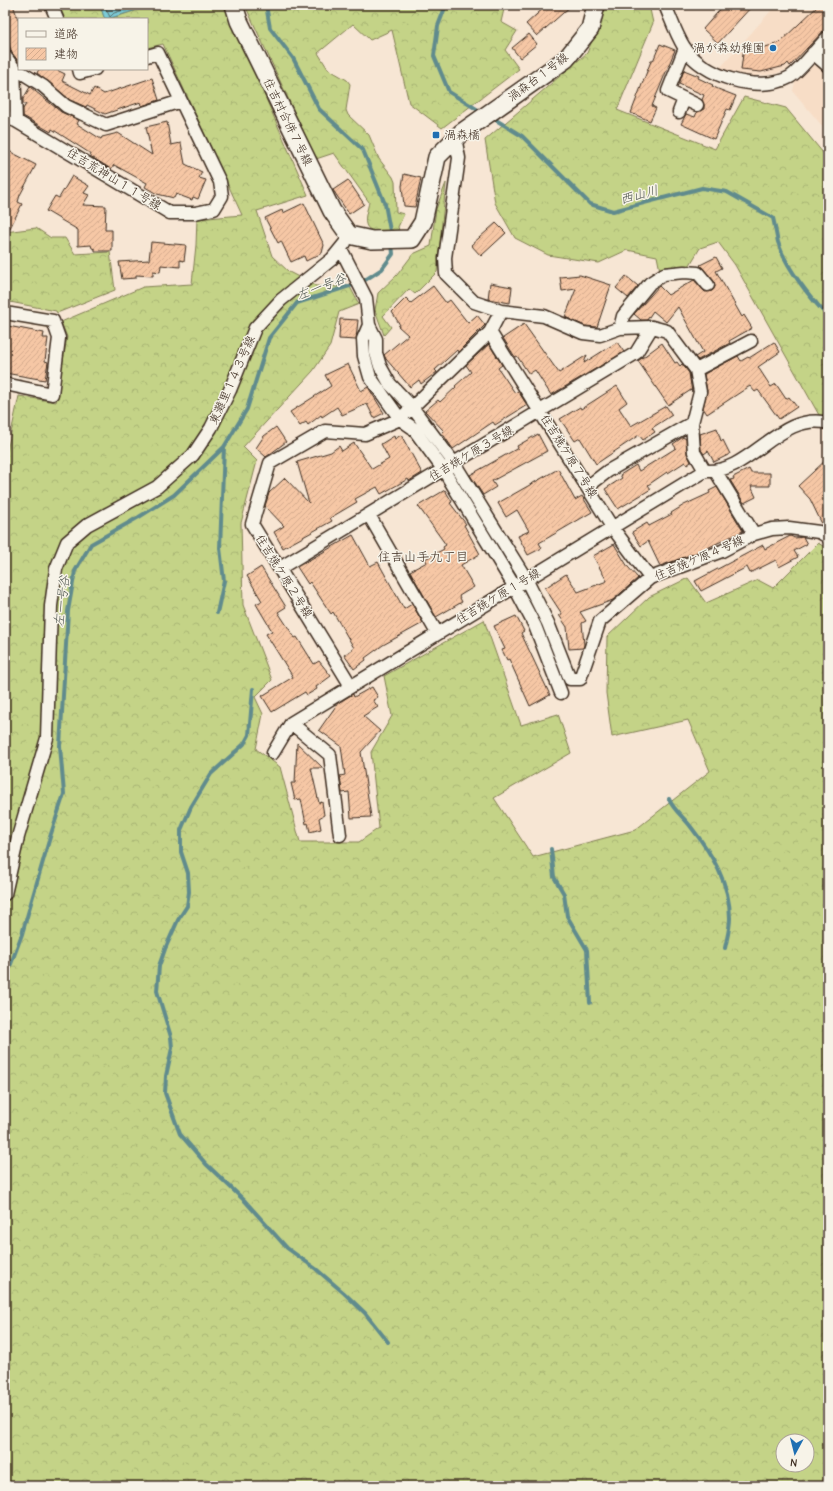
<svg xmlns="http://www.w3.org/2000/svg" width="833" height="1491" viewBox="0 0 833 1491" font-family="'Comic Neue','Klee One',sans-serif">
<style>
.built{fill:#f7ddc6}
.forest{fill:url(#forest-crowns);stroke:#807e52;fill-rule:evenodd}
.water{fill:url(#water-ripples);stroke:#618b8d}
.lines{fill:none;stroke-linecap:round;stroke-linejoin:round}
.shore{stroke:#556a68;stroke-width:1}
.stream{stroke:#618b8d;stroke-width:4}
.building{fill:url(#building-hatch);stroke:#3b2a1e}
.street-casing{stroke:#3b2a1e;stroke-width:15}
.secondary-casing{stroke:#3b2a1e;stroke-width:20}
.street{stroke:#f7f3e8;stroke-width:12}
.secondary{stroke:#f7f3e8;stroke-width:17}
.poi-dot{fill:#1f6fb2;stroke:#f7f3e8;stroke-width:1.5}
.labels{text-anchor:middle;stroke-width:3;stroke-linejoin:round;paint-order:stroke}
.poi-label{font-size:12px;fill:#3b2a1e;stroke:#f7f3e8;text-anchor:end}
.street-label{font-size:12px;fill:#3b2a1e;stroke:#f7f3e8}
.water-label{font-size:13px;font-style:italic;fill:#4b524c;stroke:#f7f3e8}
.neighbourhood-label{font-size:13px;fill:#3b2a1e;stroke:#f7f3e8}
</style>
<defs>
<pattern id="forest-crowns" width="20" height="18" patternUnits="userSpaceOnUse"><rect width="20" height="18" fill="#c4d387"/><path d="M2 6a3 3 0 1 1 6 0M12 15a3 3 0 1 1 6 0" fill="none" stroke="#a9b574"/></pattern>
<pattern id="water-ripples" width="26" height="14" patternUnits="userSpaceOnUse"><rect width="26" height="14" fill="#7bcbd7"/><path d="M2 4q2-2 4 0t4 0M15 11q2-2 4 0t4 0" fill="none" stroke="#6baeb8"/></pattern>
<pattern id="building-hatch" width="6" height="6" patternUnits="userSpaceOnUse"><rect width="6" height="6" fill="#f6c7a5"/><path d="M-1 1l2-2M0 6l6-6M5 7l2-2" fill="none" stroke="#d4ab8e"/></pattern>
</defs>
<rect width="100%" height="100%" fill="#f7e6d4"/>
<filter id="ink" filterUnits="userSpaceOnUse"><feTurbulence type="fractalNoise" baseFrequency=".025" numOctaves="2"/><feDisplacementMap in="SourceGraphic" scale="8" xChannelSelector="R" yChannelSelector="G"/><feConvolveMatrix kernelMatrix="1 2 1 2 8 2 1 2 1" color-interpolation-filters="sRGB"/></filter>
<g filter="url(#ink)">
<path class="built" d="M776,5H828V27L788,69L775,74L754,76L736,74L720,68Z
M811,65L820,66L828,74V133L793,91L795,82Z"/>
<path class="forest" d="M59,5H100L104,17L107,19H65Z
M153,5H225L308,195L257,211L272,256L289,272L316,286L350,287L359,304L339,312L330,346L313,371L243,447L257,461L241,523L243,605L272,680L255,697L263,714L256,749L280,767L300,842H359L379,828L371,752L392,716L384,676L484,620L521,725L558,714L571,753L494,798L533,857L635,830L710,771L688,720L612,737L606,693L607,637L649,597L688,578L706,603L758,580L773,588L818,543L828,549V1486H5V451H7L19,396L56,402L67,337L61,322L143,287L192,284L196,245L197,219L242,215L163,44L147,48V19H109ZM783,1441H807V1465H783Z
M245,5H505L501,22L517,31L505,50L519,69L442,128L409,103L392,30L370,40L353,24L318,53L328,69L347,80L350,84L346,110L348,115L369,135L379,159L393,177L395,182L396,212L404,214L398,227L400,233C392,233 368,235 366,224C364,218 368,208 369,202L334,153L316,159Z
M603,5H649L653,23L617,110L715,149L744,97L786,108L828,159V416L819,415L735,265L718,242L700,248L688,268L660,271L657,256L627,250L599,263L548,255L515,238L495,203L485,140L587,53L602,16Z
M446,183L437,272L415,294L409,289L383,316L391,327L384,335L375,310L378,293L397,275L413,254L431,246L436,209Z
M36,228L51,238H65L75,254L110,252L115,290L57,313L56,311L5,301V232Z"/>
<path class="water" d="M100,5H153L107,19L104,17Z"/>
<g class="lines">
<path class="shore" d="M104,5L110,17L114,13L140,5"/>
<path class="stream" d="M266,5L270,28L293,58L319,109L363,150L385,204L391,236
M446,5L438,26L434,56L449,92L483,113
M491,117L522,136L590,204L613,211L702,188L727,192L773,218C775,226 776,234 778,242C785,266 810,298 828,316
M217,613L224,581L220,548L224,447
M253,689L249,735L244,744L211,774L191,807L181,830V852L188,873L189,892L187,906L178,920L165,949L159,966L157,991L171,1037L172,1048L166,1076L165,1093L180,1134L206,1164L245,1201L287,1248L316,1269L344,1293L365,1313L388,1342
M669,799C673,810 684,817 691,827C712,854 730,883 730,918C730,928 727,938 725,948
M551,849L554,877L564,894L567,916L587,950L590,1003
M5,980L22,934L50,837L64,794L60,746L68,611L75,571L91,544L139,517L174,495L224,447L247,409L269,338L297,303L362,282L382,269L393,254L392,243"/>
</g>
<path class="building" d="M5,5H13L19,22V62L12,53L5,34Z
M547,5H572L537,36L526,24Z
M724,5H753L718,43L703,29Z
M819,5H828V26L790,66L788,63L785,66L761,72L741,70L744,46L762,48L779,43Z
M529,34L537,44L520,58L512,48Z
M660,44L675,50L652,106L656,108L650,121L631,113L651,61H653Z
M39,69H55L65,74L62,81L90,95L94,88L104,94L152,78L159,100L142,106L141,102L105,114L87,105L86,107L70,100L37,73Z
M684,70L699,76L698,78L713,85L712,86L718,89L736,96L730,110L727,109L714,139L681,124L686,114L695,117L697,112L704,109V105L702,100L704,95L679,84Z
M30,87L61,112L79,120L77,124L101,139L102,137L118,133L152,155L146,127L167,122L171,145L181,143L185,164L202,172L199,178L206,180L198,199L193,197L192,200L176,194L174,198L157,194L145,187L147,183L114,165L111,169L90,156L91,154L52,129L51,132L23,116V109L26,104H23V99Z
M5,149L36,165L20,195L18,202L22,204L5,238Z
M404,174L421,178L415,207L404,206L402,186Z
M72,176L89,186L84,193L89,195L83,205L106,206L105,230H112V251H95V249L92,248L91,245L78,246V230L46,211L55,196L59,198Z
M348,180L364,204L349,214L333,190Z
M304,203L324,245L322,253L306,261L304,256L291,262L281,241L278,243L265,218L282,210L283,213Z
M496,223L506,233L481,256L471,245Z
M151,242L186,245L184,261L180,260V267L161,265L160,272L153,271V276L136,275V278L122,279L119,262L149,260Z
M716,257L722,268L716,271L742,317L744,315L752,328L729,341L730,343L698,360L695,357L703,352L678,307L666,322L653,311L647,320H641L634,314L659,286L668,295L694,280L705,292L712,291L715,287L714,281L700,265Z
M580,275L611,285L597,327L585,326L565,317L576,289L562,291L560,277Z
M626,276L638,286L628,298L616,288Z
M490,283L512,287L510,303L488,299Z
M433,286L446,303L450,300L468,323L477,315L485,325L458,352L457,350L435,370L437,372L421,384L419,380L410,387L386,359L384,355L408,335L398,326L400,325L392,312L406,298L411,303Z
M340,319L358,320L356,340L339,339Z
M524,324L559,373L587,355L584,363L617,342L624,352L551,395L535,370L529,374L517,356L515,357L503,338Z
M8,326L44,333L43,338H48L45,361L48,362L45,380L5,373V333H7Z
M774,342L780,352L758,367L771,387L776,384L786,399L789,397L797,407L779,419L758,390L755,392L750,386L707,414L703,408L707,391L704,374L738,356L741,361L748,357L749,358Z
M662,343L675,363L677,362L680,366L682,364L689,373L692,392L691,390L668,405L638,361Z
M489,344L502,365L498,368L515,393L518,391L527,405L495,425L493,422L453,449L442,433L444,431L425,411L438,400L440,402L456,387L455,386L471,372L466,365Z
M348,364L361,391L368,387L384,413L374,418L367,404L342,415L337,407L322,417L321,415L308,425L306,422L300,426L290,412L331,386L325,375Z
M617,386L627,402L619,408L631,426L666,406L672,415L652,428L655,432L643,440L639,435L596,464L580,438L575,441L560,419L580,407L581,409Z
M276,427L286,442L266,457L256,448L264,436Z
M717,428L721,441L723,440L730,454L714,462L708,451L704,454L701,450L700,434Z
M538,434L547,451L492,481L496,487L483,495L470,475L518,448L517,446Z
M401,435L422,473L409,481L408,479L381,494L377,487L355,499L357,502L330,518L332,521L283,548L274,532L284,526L265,506L269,493L285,478L309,503L297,462L331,452L339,446L342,451L354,443L372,469L389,459L381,444L394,436L395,439Z
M683,437L686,439L687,453L691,462L687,465L685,462L668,473L667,472L648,485L651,489L618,509L605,489L622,478L620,475L636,465L639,471L676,448L673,444Z
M828,458V528L823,526L810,499L798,486Z
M558,469L575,500L582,496L592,512L539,543L542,548L528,555L518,536L529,531L517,510L506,517L498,503Z
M749,469L751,473H770V486H751L756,497L744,503L730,480L734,479L733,477Z
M717,487L743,531L701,551L660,566L648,541L641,546L632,532L647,523L649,526L672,514L671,513L684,505L710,493L709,491Z
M445,490L452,502L450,503L466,524L464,525L480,554L461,565L474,587L459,596L462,602L436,617L410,571L427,562L425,559L444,549L443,547L446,545L418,506Z
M353,535L370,566L378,562L404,609L412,604L423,623L383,645L365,658L366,660L354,669L344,655L354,648L333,612L331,614L310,582L308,584L297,567Z
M790,536L795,538L803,537L807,544L794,551L798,557L779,567L776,560L750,573L747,567L701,591L695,581L763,545L765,549Z
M614,544L628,567L638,578L613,600L580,612L586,621L582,623L584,645L583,648L569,649L567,627L559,615L562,614L545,588L566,574L578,592L607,581L593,556Z
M261,567L286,607L278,612L295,638L297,637L314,664L319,661L331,676L316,687L317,689L307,695L305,692L272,712L262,696L293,677L266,634L272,631L256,604L262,601L247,576Z
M516,616L524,631L521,633L550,695L530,706L509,659L507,660L502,650L505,649L494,626Z
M372,687L378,697L373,700L378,707L363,716L380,731L361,752L371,817L351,818L349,792L342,793L340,776L345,775L341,746L319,730L338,703L353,694L354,697Z
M297,743L323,768H311L319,803L322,802L324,815L319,818L321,829L310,832L308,823L306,824L301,799L295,800L291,783H295Z"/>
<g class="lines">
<defs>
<path id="street" d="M51,5L57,19
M665,5C671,19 676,34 684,47C703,77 759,94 790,77C801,70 818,47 828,37
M685,48L668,91L697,105
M813,53L828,66
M5,56L14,68L43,86L66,106L106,125L181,101
M14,68L16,121
M79,69L80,73L95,69
M679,112L684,99
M5,117L16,121L170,213H195L214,209L222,196L220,182L158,53L147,56
M455,137L459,158L445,258L446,274L474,302L501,311L544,316L583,333L600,335L620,328L652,327L667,331L696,370L700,392L692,423L694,452L705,471C751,474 779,411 828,423
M341,249L366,298L369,325L376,339V353L380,366L390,384L412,407L454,463L526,579L548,623L570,679H580L600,621L650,578L722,551L754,534L772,529L789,528L819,532L828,537
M5,313L53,321L59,338L52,394L5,384
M369,325L363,339L364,356L370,377L400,419L413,428L443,469L514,586L535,626L561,693
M620,328L623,316L650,283L664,274L684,272L698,273L708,285
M490,332L612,527L650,578
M696,370L751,341
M716,472L754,534
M587,487L608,471L692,423
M369,515L437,633
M280,568L636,353L652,327
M351,686L252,524L270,463L325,431L365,434L400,419L490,332L501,311
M291,723L330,755L340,835
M273,753L291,723L705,471
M5,894L18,837L47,738L51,606L56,569L67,542L87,525L157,487L193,455L211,428L230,390L255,328L281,300L332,259L345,243"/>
<path id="secondary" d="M234,5L239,21L332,211L349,235L372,240L412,239L423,222L437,157L461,133L566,59L590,29L596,5"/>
</defs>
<use href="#street" class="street-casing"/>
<use href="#secondary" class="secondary-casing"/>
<use href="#street" class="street"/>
<use href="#secondary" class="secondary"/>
</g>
</g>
<g class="poi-dot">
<circle cx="773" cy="48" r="4"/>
<rect x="432" y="131" width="8" height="8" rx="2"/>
</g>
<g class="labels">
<g class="poi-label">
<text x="765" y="52">渦が森幼稚園</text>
<text x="444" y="139" text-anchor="start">渦森橋</text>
</g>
<g class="street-label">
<text transform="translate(538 77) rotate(-37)" y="4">渦森台１号線</text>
<text transform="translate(288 122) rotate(64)" y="4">住吉村合併７号線</text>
<text transform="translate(114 179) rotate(31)" y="4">住吉荒神山１１号線</text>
<text transform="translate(232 380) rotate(-66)" y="4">東灘里１４３号線</text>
<text transform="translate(471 453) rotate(-31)" y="4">住吉焼ケ原３号線</text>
<text transform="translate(569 456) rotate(58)" y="4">住吉焼ケ原７号線</text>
<text transform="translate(699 558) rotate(-23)" y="4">住吉焼ケ原４号線</text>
<text transform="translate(284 576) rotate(58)" y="4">住吉焼ケ原２号線</text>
<text transform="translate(498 596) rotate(-31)" y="4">住吉焼ケ原１号線</text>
</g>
<g class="water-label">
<text transform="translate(639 194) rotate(-15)" y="5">西山川</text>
<text transform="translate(321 286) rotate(-21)" y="5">左一号谷</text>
<text transform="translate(61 601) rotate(-83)" y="5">左一号谷</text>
</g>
<g class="neighbourhood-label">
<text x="423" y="561">住吉山手九丁目</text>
</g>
</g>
<rect width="833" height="1491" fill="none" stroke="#f7f3e8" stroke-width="20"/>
<rect x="10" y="10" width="813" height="1471" fill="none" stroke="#3b2a1e" stroke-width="1.5" filter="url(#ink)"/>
<rect x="18" y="18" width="130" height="52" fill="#f7f3e8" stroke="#aca397"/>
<rect x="26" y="31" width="20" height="6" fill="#f7f3e8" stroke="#aca397"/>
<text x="54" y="38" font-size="12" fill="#3b2a1e">道路</text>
<rect x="26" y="48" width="20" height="12" fill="url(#building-hatch)" stroke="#aca397"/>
<text x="54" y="58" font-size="12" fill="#3b2a1e">建物</text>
<g transform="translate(795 1453) rotate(187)"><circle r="19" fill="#f7f3e8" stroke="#aca397"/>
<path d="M0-3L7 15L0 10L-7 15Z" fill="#1f6fb2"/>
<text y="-6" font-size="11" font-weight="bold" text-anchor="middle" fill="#3b2a1e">N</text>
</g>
</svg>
